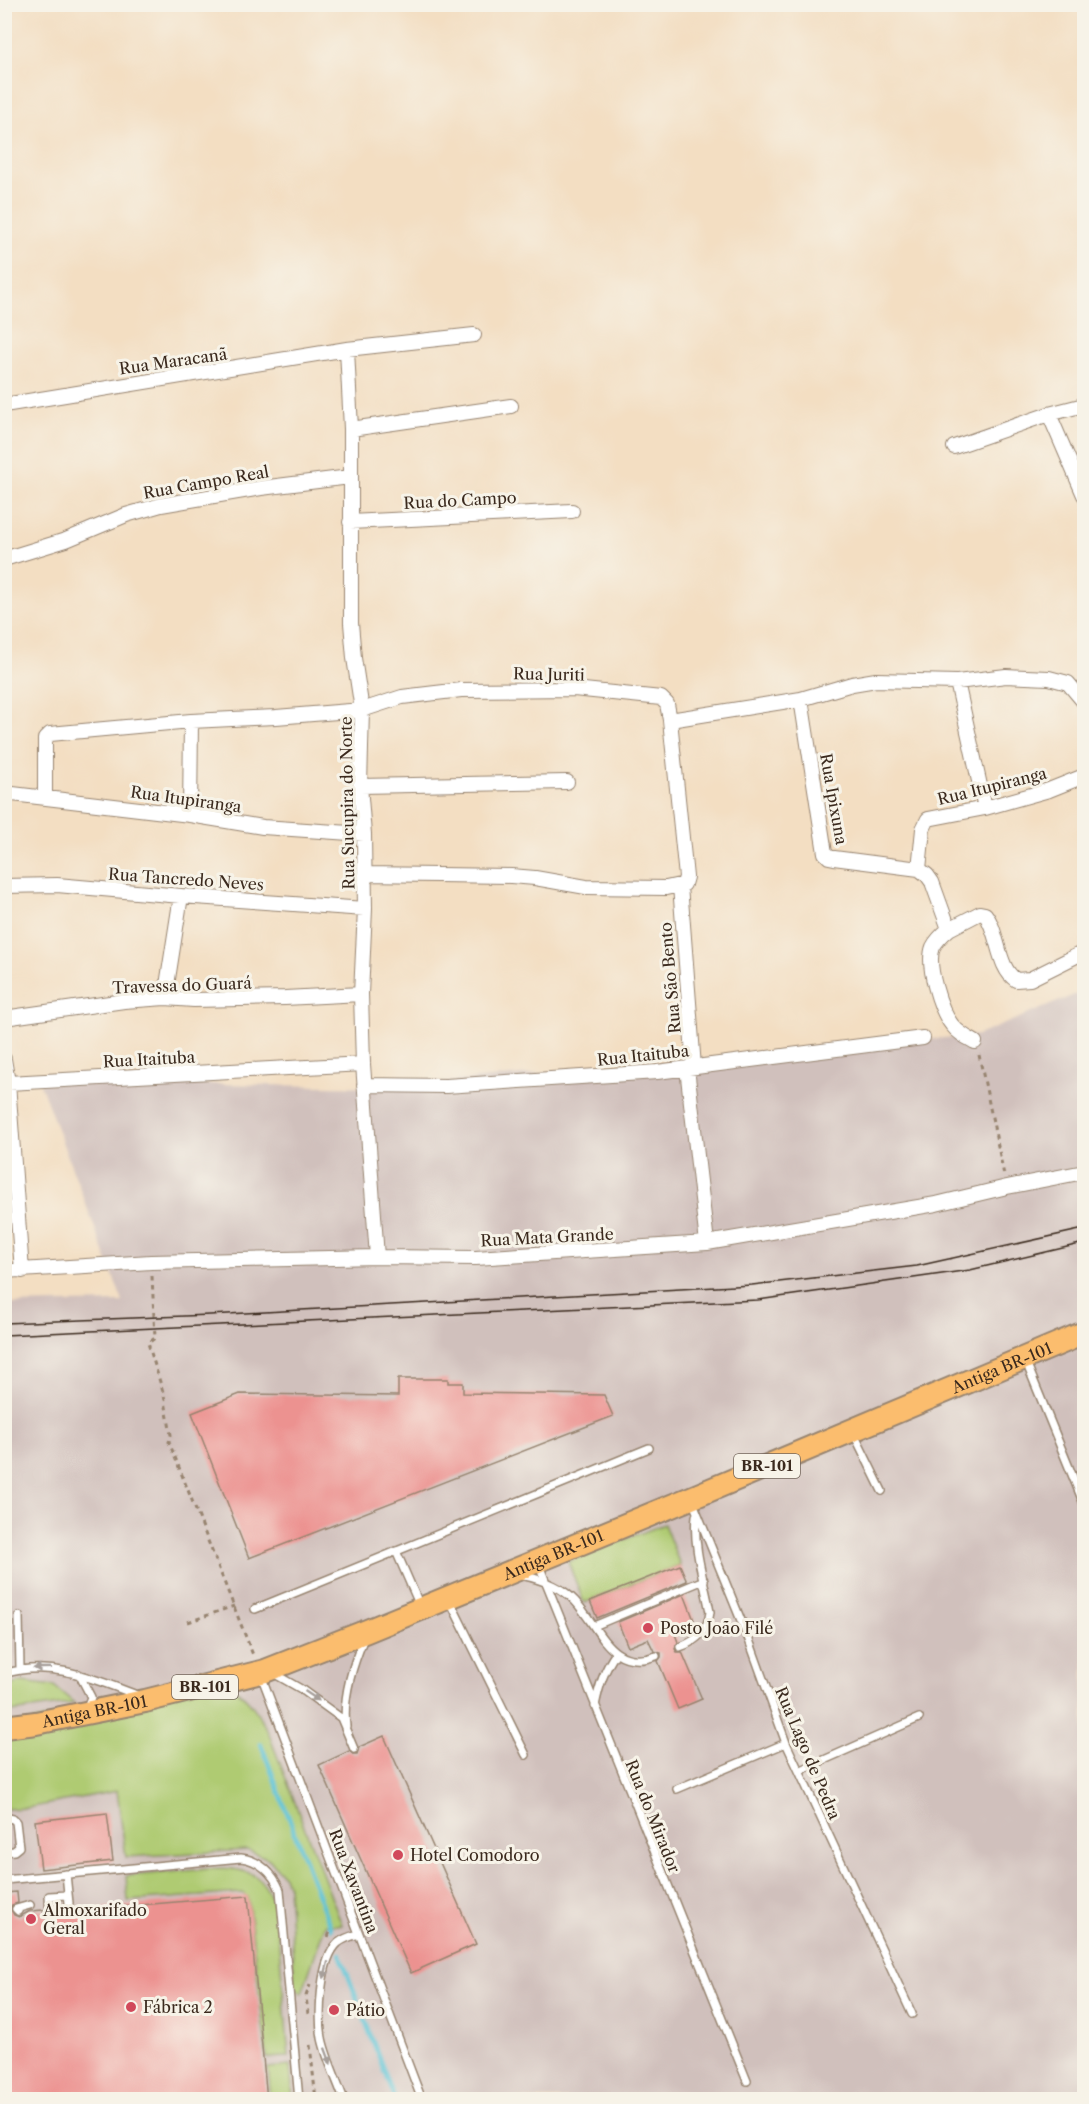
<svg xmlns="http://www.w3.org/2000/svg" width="1089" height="2104" viewBox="0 0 1089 2104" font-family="'Libre Caslon Text',serif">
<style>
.industrial{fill:#d0c0bc}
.green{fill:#afcb72;stroke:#757a48;stroke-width:1.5}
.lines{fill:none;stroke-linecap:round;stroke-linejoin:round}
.stream{stroke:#5ac2d6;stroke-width:4.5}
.building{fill:#ec9290}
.lane-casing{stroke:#978470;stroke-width:10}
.street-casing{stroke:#978470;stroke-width:16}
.primary-casing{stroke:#978470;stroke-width:26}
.path{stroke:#978470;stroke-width:3;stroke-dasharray:4.5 4.5;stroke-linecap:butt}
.lane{stroke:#fff;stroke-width:7}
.street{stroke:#fff;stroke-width:14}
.primary{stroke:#fbbd6e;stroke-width:22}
.tram{stroke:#3b2a1e;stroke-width:1.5}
.oneway{fill:#a79f9a}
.poi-dot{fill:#d1495b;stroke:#f7f3e8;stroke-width:2}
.labels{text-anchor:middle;stroke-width:6;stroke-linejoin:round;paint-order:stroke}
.shield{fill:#f7f3e8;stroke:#73665b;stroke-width:1.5}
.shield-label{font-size:15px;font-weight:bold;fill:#3b2a1e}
.street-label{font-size:16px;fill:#3b2a1e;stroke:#f7f3e8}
.poi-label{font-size:16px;fill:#3b2a1e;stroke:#f7f3e8;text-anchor:start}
</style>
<rect width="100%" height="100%" fill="#f7f3e8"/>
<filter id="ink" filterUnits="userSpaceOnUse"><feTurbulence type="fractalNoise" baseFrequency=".0167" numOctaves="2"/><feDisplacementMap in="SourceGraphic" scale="12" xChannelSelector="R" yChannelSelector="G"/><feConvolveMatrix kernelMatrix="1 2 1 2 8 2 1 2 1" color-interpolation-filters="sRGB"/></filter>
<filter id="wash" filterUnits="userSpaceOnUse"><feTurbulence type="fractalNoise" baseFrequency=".008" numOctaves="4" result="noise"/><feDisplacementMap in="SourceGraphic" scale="24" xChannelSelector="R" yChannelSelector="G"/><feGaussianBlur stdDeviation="1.35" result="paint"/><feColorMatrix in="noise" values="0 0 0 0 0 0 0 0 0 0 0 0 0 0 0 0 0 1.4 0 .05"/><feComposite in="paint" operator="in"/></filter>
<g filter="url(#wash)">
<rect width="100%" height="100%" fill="#f3dec2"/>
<path class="industrial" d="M1084,991V2099H5L4,1304L123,1302L39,1081L387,1087L978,1035Z"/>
<path class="green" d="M664,1524L680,1565L584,1603L568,1562Z
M22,1682L54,1686L74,1703L5,1713V1687Z
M223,1682C248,1696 255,1707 268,1732L342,1925H325L302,1993L295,1988L288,1887L284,1876L269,1859L247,1850L126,1857L117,1791L27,1808L5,1809V1727Z
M219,1868C254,1869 266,1877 276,1912L289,2057L267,2058L248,1897L242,1893L128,1901L126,1876Z
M290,2066L293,2099H271L268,2068Z"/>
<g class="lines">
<path class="stream" d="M261,1744L331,1929
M340,1954L395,2100"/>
</g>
<g id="blocks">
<path class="building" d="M398,1379H448V1383H463V1393L604,1395L613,1416L249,1558L192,1413L240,1394L398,1396Z
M680,1565L687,1581L597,1618L590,1601Z
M684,1594L694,1620L673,1629L678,1642L675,1649L677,1652H682L702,1699L678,1709L658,1661L661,1657V1653L654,1651L648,1639L628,1647L618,1622Z
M384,1736L476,1944L411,1973L319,1765L349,1751L353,1754H357L359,1747Z
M107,1813L113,1861L41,1869L35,1821Z
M17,1892L18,1903L12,1905L10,1908L14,1915L19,1917L30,1911L43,1910L46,1918L50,1920L55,1917L56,1912L248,1896L267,2100H4V1893Z"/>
</g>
</g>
<g filter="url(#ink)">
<use href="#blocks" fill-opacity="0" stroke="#978470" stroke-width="1.5"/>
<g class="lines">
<defs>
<path id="lane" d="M1026,1362L1084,1504
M854,1434L882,1491
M692,1500L749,1640L786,1743L912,2014
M396,1551L420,1606
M539,1565L747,2081
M521,1575C540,1579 561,1586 575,1601C600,1628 610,1672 656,1656
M450,1601L526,1755
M255,1609L649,1448
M19,1616L20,1669
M594,1626L704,1580
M680,1647C697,1641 708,1630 710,1612C704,1580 693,1548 696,1516
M273,1673L301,1689L341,1718L354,1749
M4,1674C51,1659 94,1679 137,1695
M79,1674L91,1697L87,1707
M261,1675L422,2100
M595,1706C599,1686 604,1670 616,1653
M346,1726C342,1696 353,1664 364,1638
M799,1771L919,1718
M677,1789L786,1743
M4,1817L13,1819L16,1822L19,1847L14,1851L4,1852
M66,1874L69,1903
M4,1880L241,1858C259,1860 273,1873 280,1890L299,2100
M18,1911L16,1909L30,1905
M50,1914L49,1896L68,1895
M344,2100C337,2080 326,2058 322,2038C318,2015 320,1959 338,1943C344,1938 351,1936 359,1934"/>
<path id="street" d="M347,349L351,429V623L354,658L362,710L360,786L364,834L365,909L361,994L363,1064L377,1257
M4,405L347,349L474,335
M1049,414L1084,495
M351,429L511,406
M954,447L1049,414L1084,405
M350,522L572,511
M4,559L66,540L126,515L161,505L261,488L350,477
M957,682L985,808
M801,699L825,853L829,857L834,858L919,869L927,875L932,882L949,929C943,934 937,939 933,947C926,965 940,1010 952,1025C958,1033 966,1037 975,1042
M360,786L567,782
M4,793L190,815L263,827L364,834
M45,797V739L50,734L191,721L276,717L362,710L402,697L461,690L574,689L661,698L667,704L670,720L801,699L852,684L876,680L957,682L1006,676L1049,678L1068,683L1084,702
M190,815L191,721
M919,869L923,829L928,819L985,808L1049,790L1084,776
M364,874L511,876L535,878L586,887L666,888L684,884L686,877L670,720
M4,886L57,885L181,896L365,909
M680,886L694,1067
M949,929L980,913L985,914C999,932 997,968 1016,980L1030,979L1084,952
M165,998L181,896
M4,1018L124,1001L165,998L194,1000L285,998L361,994
M4,1059L8,1083L22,1271
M687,1068L707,1243
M8,1083L363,1064
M364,1085L446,1086L657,1072L923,1038
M4,1271L151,1262L377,1257L476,1258L707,1243L936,1204L1007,1187L1084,1172"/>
<g id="primary">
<path id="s1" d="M4,1727L36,1723L145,1701L265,1671L367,1631L691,1498L1084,1333"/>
</g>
</defs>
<use href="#lane" class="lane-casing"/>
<use href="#street" class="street-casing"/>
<use href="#primary" class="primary-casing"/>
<path class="path" d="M979,1055L1004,1175
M152,1276L155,1338L148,1343L164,1395L171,1435L169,1442L253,1655
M188,1622L234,1606
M328,1937L331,1929
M308,2014L306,1996L310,1985
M310,2045L316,2100"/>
<use href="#lane" class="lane"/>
<use href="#street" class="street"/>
<use href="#primary" class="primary"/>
<path class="tram" d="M4,1323L210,1315L752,1285L917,1266L1084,1229
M4,1335L758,1300L970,1270L1084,1243"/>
</g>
<defs><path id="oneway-solid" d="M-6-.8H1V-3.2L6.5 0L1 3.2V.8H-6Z" transform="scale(1.5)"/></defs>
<g class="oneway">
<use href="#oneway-solid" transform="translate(42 1668) rotate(179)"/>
<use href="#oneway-solid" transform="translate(312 1696) rotate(34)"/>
<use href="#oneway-solid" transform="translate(326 1970) rotate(104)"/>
<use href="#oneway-solid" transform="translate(328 2056) rotate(70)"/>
</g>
</g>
<g class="poi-dot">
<circle cx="648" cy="1628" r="6"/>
<circle cx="398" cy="1855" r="6"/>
<circle cx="31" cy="1919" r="6"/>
<circle cx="131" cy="2007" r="6"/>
<circle cx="334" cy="2010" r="6"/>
</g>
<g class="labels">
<g class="shield">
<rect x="734" y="1454" width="66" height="24" rx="4.5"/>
<rect x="172" y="1675" width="66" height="24" rx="4.5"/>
</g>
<g class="shield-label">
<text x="767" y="1471">BR-101</text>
<text x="205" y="1692">BR-101</text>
</g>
<g class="street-label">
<text transform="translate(173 361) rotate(-8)" y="6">Rua Maracanã</text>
<text transform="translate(206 482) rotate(-10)" y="6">Rua Campo Real</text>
<text transform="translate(460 500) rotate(-3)" y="6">Rua do Campo</text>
<text transform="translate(549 674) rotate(1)" y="6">Rua Juriti</text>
<text transform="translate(992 786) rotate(-14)" y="6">Rua Itupiranga</text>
<text transform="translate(186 799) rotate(8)" y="6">Rua Itupiranga</text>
<text transform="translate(834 799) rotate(80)" y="6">Rua Ipixuna</text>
<text transform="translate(347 803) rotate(-91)" y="6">Rua Sucupira do Norte</text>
<text transform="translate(186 879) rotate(4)" y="6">Rua Tancredo Neves</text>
<text transform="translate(670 978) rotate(-95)" y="6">Rua São Bento</text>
<text transform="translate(182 985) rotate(-2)" y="6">Travessa do Guará</text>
<text transform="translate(643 1055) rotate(-6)" y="6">Rua Itaituba</text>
<text transform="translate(149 1059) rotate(-3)" y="6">Rua Itaituba</text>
<text transform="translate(547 1237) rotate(-3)" y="6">Rua Mata Grande</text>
<text dy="6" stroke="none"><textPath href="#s1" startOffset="1064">Antiga BR-101</textPath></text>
<text dy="6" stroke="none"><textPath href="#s1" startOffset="578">Antiga BR-101</textPath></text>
<text dy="6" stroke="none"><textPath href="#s1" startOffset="92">Antiga BR-101</textPath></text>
<text transform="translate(808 1753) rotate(67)" y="6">Rua Lago de Pedra</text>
<text transform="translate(653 1816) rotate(68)" y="6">Rua do Mirador</text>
<text transform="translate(354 1881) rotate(69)" y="6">Rua Xavantina</text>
</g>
<g class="poi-label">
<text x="660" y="1634">Posto João Filé</text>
<text x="410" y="1861">Hotel Comodoro</text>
<text x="43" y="1916">Almoxarifado<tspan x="43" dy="18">Geral</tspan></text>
<text x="143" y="2013">Fábrica 2</text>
<text x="346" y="2016">Pátio</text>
</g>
</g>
<rect width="1089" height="2104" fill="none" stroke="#f7f3e8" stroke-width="24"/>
</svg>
